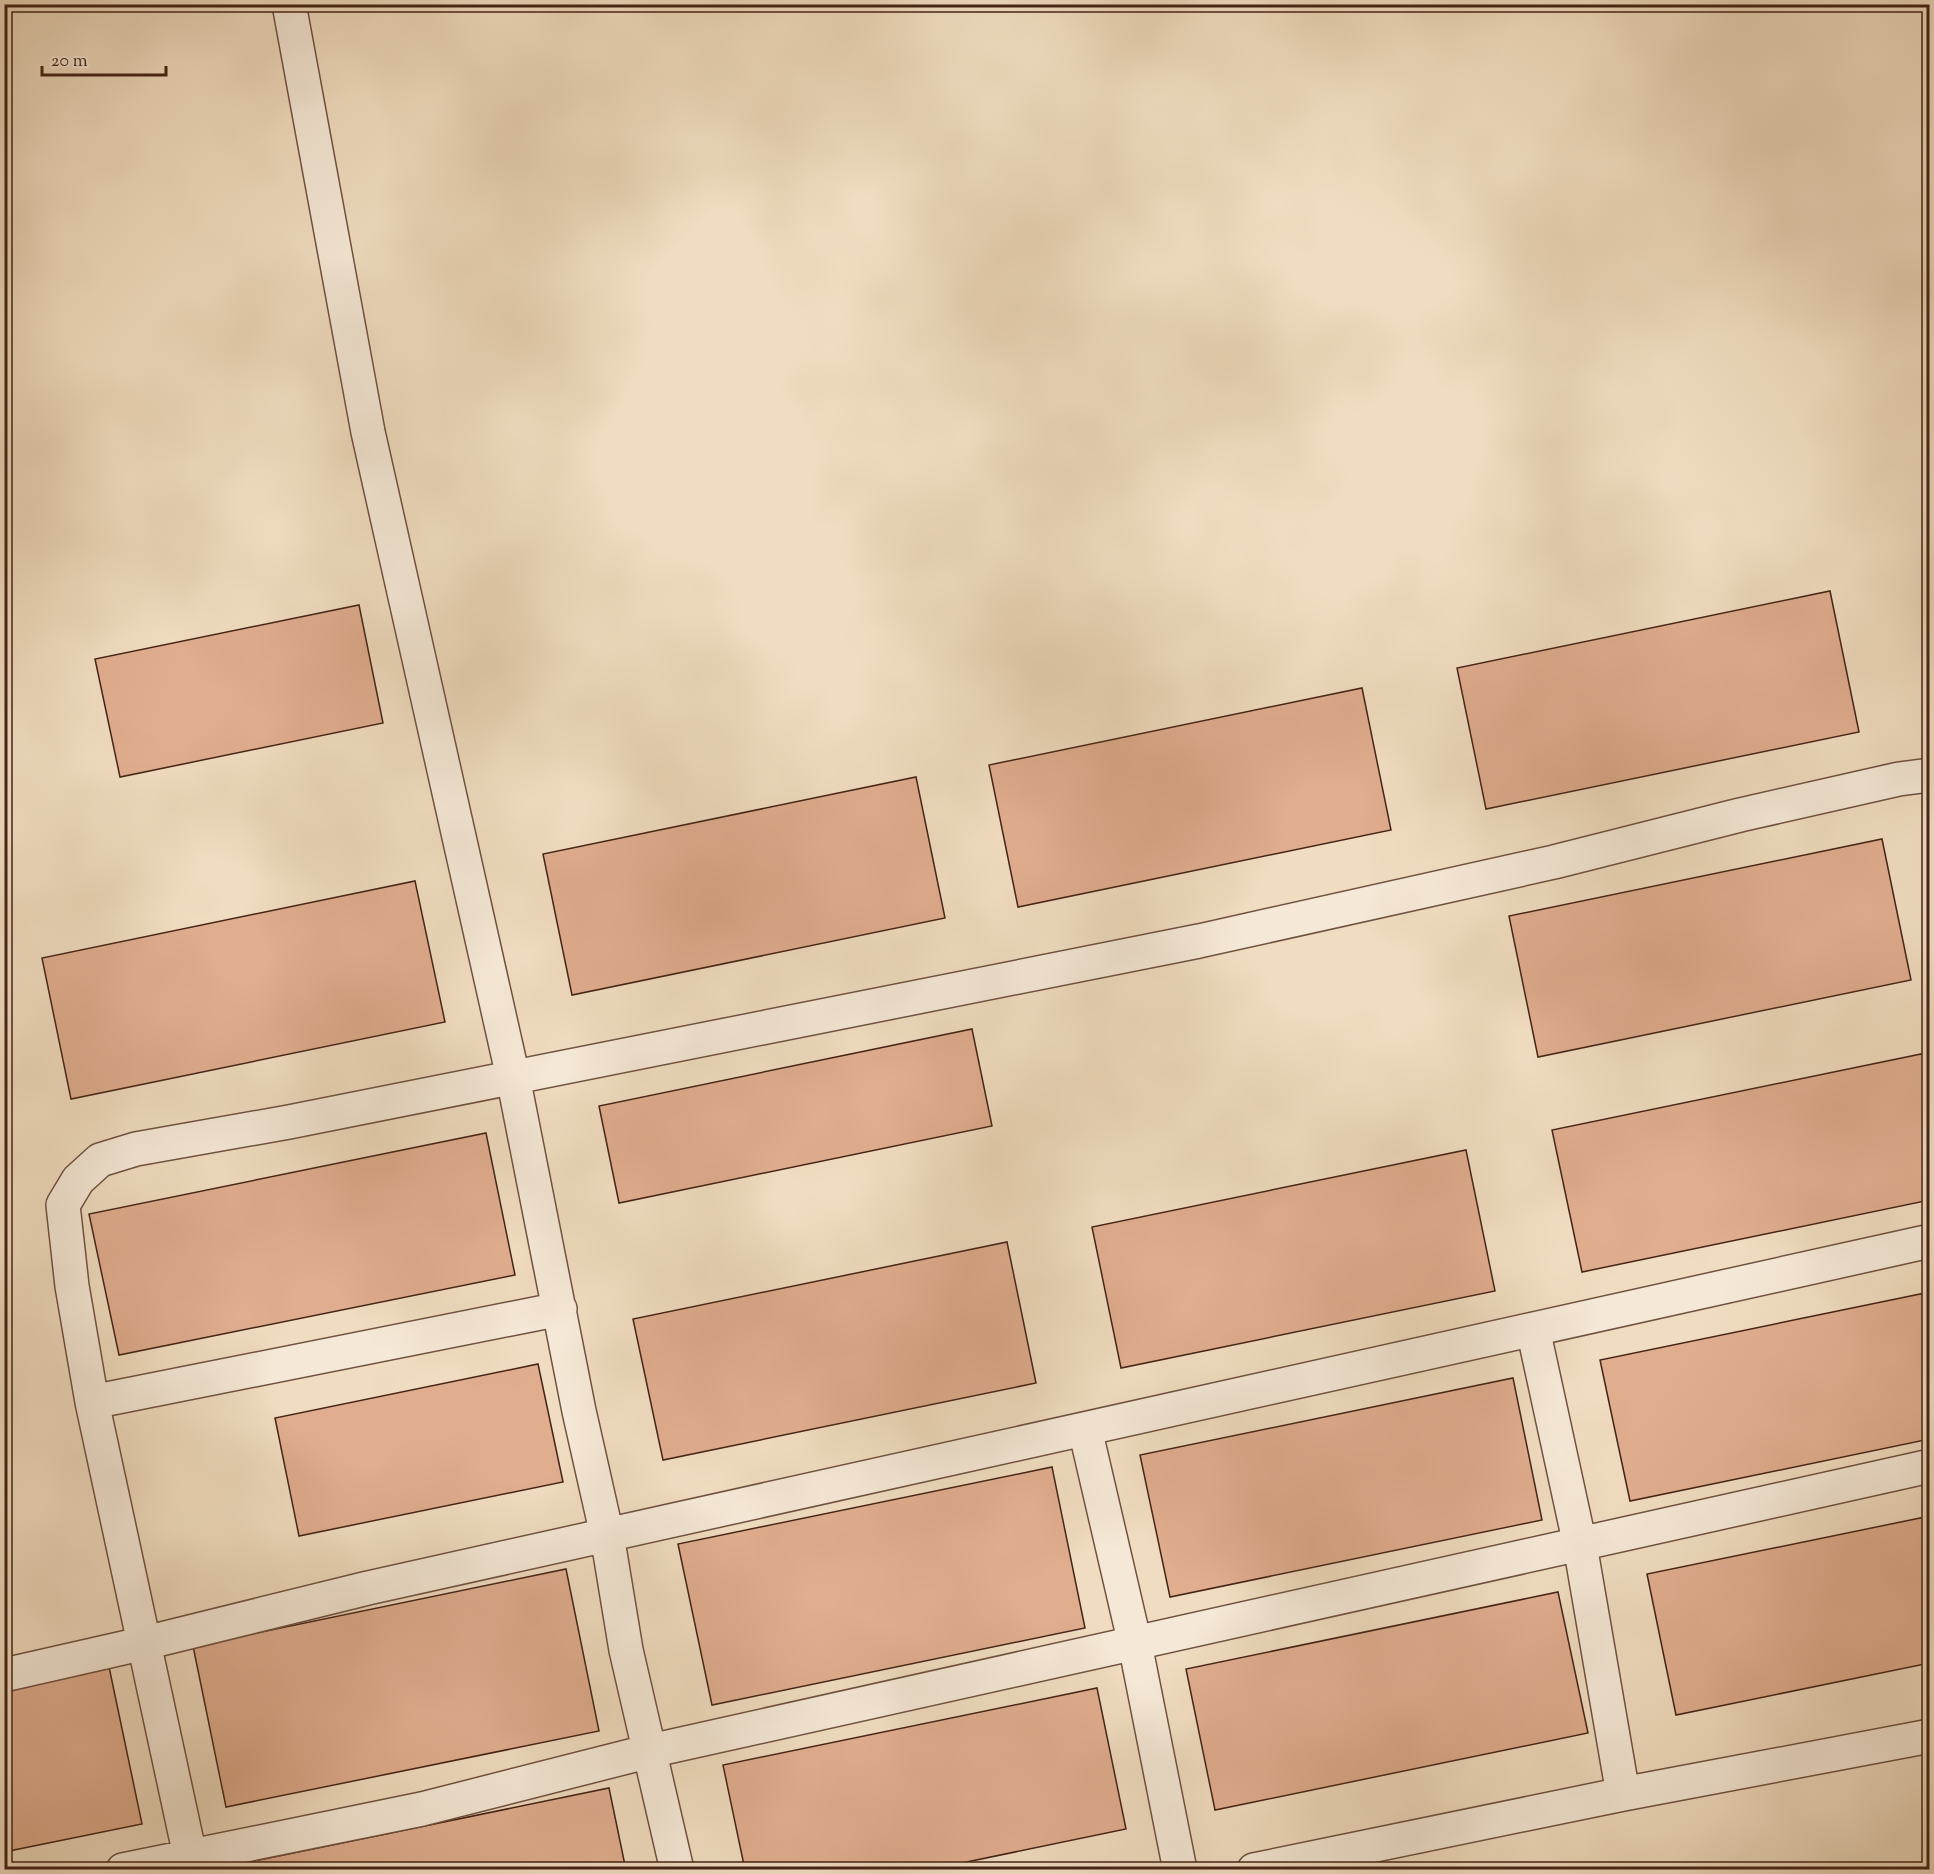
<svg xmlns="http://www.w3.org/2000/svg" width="1934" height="1874" viewBox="0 0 1934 1874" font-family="'Sorts Mill Goudy',serif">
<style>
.building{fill:#e0ad8f;stroke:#442416;stroke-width:1.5}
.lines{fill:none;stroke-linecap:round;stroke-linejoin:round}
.minor-casing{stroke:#6f5240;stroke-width:36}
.minor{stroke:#f5e8d6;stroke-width:33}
</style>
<rect width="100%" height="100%" fill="#f0dcc0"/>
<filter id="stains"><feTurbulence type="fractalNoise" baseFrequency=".00333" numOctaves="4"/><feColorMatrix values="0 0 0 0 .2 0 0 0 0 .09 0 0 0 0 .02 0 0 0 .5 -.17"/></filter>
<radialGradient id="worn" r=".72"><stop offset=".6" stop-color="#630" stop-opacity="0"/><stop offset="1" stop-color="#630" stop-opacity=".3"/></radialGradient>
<path class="building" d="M1830,591L1859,732L1486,809L1457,668Z
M359,605L383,723L120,777L95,659Z
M1362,688L1391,830L1018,907L989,765Z
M916,777L945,918L572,995L543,854Z
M1882,839L1911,980L1538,1057L1509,916Z
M415,881L445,1022L71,1099L42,958Z
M972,1029L992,1126L619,1203L599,1106Z
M1926,1053L1930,1070V1200L1582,1272L1552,1130Z
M486,1133L515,1275L119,1355L89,1214Z
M1466,1150L1495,1291L1121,1368L1092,1227Z
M1007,1242L1036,1383L663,1460L633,1319Z
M1930,1292V1439L1630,1501L1600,1360Z
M538,1364L563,1482L299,1536L275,1418Z
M1513,1378L1542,1520L1170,1597L1140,1455Z
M1052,1467L1085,1628L712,1705L678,1544Z
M1930,1516V1663L1676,1715L1647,1574Z
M566,1569L599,1731L226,1807L193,1646Z
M1558,1592L1588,1733L1215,1810L1186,1669Z
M108,1662L142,1824L4,1852V1684Z
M1097,1688L1126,1829L928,1870H745L723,1765Z
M609,1788L626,1870H236L235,1865Z"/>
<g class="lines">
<defs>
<path id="minor" d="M289,4L368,432L513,1077L579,1411L607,1535L626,1650L677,1870
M1533,1329L1580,1545L1623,1794
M92,1402L72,1286L63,1205L78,1180L100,1160L136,1149L289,1122L1199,941L1554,862L1740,815L1899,779L1930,775
M1085,1429L1135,1644L1180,1870
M4,1675L145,1643L368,1588L1930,1241
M190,1856L92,1402L560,1309
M123,1870L422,1809L650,1751L1930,1466
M1254,1870L1623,1794L1930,1736"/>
</defs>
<use href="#minor" class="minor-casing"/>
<use href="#minor" class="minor"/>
</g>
<rect width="1934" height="1874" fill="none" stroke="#f0dcc0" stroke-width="24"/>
<rect x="6" y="6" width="1922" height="1862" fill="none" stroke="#442416" stroke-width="3"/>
<rect x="12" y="12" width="1910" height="1850" fill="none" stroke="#442416" stroke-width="1.5"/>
<path d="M42 66v9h124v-9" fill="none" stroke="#442416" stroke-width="3"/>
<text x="51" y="66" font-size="18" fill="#442416" stroke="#f5e8d6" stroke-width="4.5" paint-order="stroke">20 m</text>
<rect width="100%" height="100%" filter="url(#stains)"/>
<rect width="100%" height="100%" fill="url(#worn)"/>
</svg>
